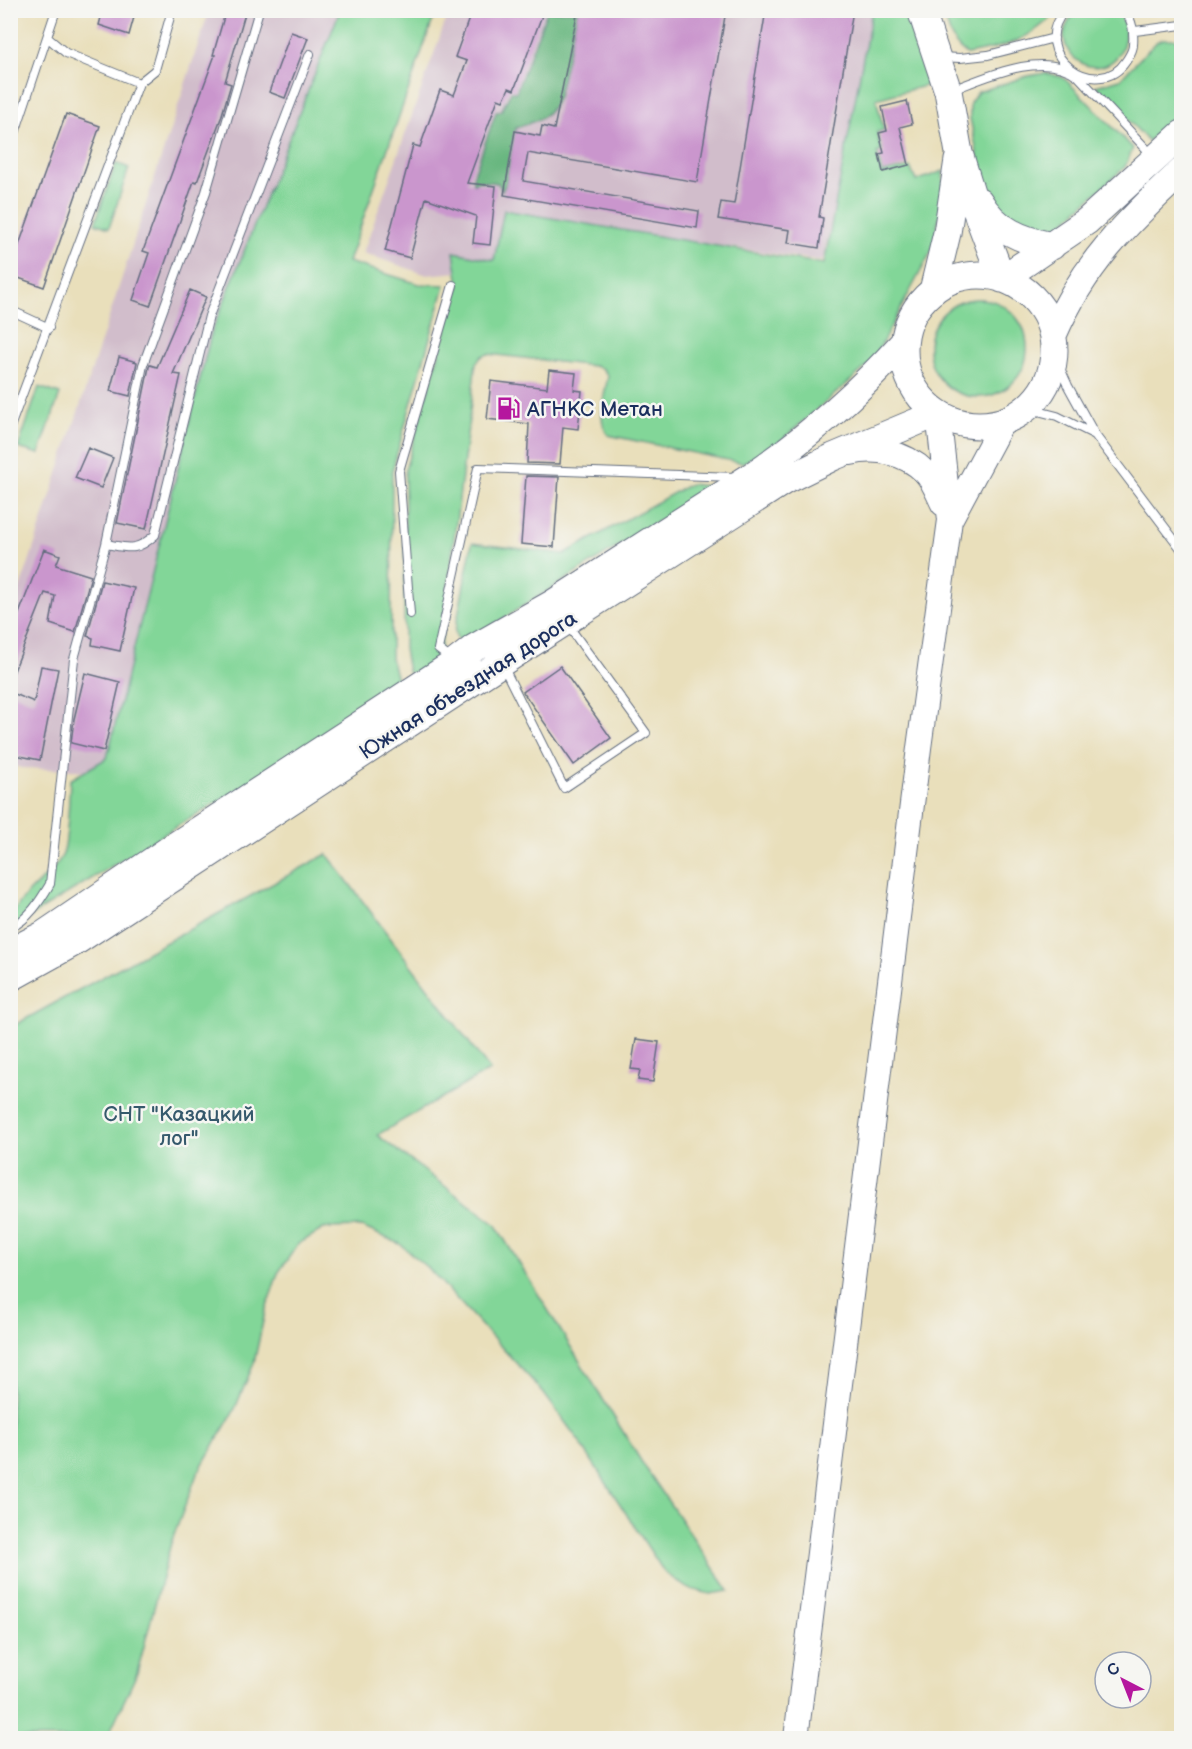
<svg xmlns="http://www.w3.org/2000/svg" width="1192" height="1749" viewBox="0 0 1192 1749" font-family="'Balsamiq Sans',sans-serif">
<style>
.industrial{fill:#d1bdcb}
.green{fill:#82d698;stroke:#4e827b;stroke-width:1.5}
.forest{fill:#69b780;stroke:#42736f;stroke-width:1.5}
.building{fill:#ca96cd}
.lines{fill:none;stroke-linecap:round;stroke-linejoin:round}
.lane-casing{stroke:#636d7f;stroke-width:10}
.secondary-casing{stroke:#636d7f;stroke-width:26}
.primary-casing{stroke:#636d7f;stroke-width:29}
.lane{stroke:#fff;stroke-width:8}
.secondary{stroke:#fff;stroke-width:24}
.primary{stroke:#fff;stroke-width:27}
.labels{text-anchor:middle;stroke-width:5;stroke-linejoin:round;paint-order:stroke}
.poi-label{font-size:21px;fill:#1b2f5e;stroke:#f6f6f2;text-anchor:start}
.street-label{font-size:21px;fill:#1b2f5e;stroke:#f6f6f2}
.park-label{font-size:21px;fill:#35596c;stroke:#f6f6f2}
</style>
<rect width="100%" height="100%" fill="#f6f6f2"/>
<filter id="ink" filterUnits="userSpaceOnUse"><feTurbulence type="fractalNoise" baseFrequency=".0167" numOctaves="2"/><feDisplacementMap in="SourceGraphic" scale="12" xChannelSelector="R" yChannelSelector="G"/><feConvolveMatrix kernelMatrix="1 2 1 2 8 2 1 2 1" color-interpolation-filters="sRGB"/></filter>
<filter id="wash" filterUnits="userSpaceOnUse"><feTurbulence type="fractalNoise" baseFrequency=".008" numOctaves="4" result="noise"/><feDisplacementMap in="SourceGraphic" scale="24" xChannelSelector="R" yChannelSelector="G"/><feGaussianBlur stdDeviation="1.35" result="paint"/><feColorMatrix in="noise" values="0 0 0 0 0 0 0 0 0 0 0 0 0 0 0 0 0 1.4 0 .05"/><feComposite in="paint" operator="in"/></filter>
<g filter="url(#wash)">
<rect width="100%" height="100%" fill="#e9dfbb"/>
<path class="industrial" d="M209,11H348L116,772L21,768L11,765L10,615L27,568Z
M449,11H875L823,261L513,215L499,268L427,275L363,253Z"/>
<path class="green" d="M1078,10C1088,10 1101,8 1111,10C1130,15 1128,45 1116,58C1092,83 1050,50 1069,21C1072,16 1073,13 1078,10Z
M335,11H436L348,262L419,284L445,285L392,471L391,658L401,694L179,825L11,928C10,897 51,880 63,854C68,841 69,796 70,780L107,758L211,334L339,13Z
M872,11H907L928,85L876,99L884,130L877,132L882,151L877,153L882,173L910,167L916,181L943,171L944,194L932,250L872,362L769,451L742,463L608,435C596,419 605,394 608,376L603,369L594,366L488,354L482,356L476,363L438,667L416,676L408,672L404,649L405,470L459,285L454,252L494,260L504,210L824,264Z
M943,11H1058C1029,40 1007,47 967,54C951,46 948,26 943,11Z
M1162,39H1181V112L1148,141L1096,86L1120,79L1156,42Z
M1045,73L1062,77L1069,83L1133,148L1125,167L1054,231H1019L985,192L970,118V103L978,92L1028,76Z
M116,163L129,168L109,228L95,223Z
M929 348a49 49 0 1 1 98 0a49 49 0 1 1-98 0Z
M39,387L60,394L39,454L18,448Z
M690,484L713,487L469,640L457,639L455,631L472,543L564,554Z
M327,854L490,1070L377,1135L495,1224L641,1461L729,1591L710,1594L687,1588L664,1572L579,1441L542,1391L430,1270L400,1244L362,1227L325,1228L298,1244L278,1273L265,1312L254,1363L234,1411L197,1474L171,1543L137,1673L107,1738H11V1027Z"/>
<path class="forest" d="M547,11H578L558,97C549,118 537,121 516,128L506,184L502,191L498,183L479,181L473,184V177L496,112L501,111L511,92H516Z"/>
<g id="blocks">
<path class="building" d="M103,10H136L129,35L99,25Z
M226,10H246L225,82L231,84L221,118L197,182L194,181L150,306L133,300L149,253L143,251L215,55H213Z
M472,10H544L514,90L509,88L503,101L498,99L467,183L496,186L490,245L473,243L476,216L426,198L410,258L385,251L413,145L420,147L440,90L454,95L467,61L455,57Z
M578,10H726L697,182L528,153L523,181L699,211L697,228L504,195L515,131L540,136L542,126L554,129Z
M766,10H853L819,217L823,218L819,248L788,243L790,230L718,219L721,202L734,204Z
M291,32L308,38L285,98L269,92Z
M907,101L912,124L900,127L909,165L883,172L879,154L884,153L879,133L887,131L882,107Z
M66,114L100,126L44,287L10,275V270Z
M190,290L206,297L173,374L181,375L146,529L117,523L149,367L150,365L157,367Z
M119,357L137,362L130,396L110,391Z
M549,370L576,373L574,390L582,391L578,429L563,427L560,464L527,463L529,424L487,419L491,381L547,388Z
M88,448L113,458L101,488L75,478Z
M526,476L559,477L554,547L521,544Z
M44,549L60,555L56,565L91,576L75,632L50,624L55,596L45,593L10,681V637Z
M102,581L134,588L120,651L92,645L93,638L87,636Z
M41,666L58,669L40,760L10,754V692L34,702Z
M560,666L611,738L574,765L523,692Z
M85,673L120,682L104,751L71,743L74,719Z
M636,1039L659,1042L653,1082L638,1080L640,1070L631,1069Z"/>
</g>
</g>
<g filter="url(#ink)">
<use href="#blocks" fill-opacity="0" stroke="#636d7f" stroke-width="1.5"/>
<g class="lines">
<defs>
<path id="lane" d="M1065,10C1026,54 1098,104 1126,61C1129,56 1133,51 1133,45C1134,32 1133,21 1124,10
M1135,31L1182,25
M940,57L960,58L988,55L1054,38
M139,83L155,70L172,10
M952,90C988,76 1044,50 1078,76L1153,156
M10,148L56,10
M10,310L49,328
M1026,408L1057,416L1095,435L1068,386L1054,355
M10,427L139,83L66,53L48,38
M1095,435L1182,550
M106,544C129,548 136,552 155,535L209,316L310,54
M410,614L399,471L453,285
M452,660L438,649L478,468L735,477
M503,666L564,788L646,733L567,624
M10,928C29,919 40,901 50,884L74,659L106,544L143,365L206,192L259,10"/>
<path id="secondary" d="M850,453C876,447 905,452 925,472C933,480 938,494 943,504
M950,520L1003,421
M796,1738L919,748L950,520L938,413"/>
<path id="primary" d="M921,10L948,91L959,153L979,218L1002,279L1087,221L1182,134
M979,201C996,230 1021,240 1052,246
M904 350a75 75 0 1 1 150 0a75 75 0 1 1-150 0Z
M933,291L947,233L958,160
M1053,335C1083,265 1127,222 1182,171
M10,952L43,935L170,849L456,662L474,648L552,604L750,477C807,438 858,393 904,342
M10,978L75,942L501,663L784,481L833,457L938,413"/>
</defs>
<use href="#lane" class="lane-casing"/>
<use href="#secondary" class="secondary-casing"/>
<use href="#primary" class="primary-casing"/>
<use href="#lane" class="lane"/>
<use href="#secondary" class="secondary"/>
<use href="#primary" class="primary"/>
</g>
</g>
<defs>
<symbol id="fuel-bare" viewBox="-9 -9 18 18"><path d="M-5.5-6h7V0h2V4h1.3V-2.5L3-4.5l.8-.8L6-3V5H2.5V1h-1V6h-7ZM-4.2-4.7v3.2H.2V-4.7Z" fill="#b5179e" stroke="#f6f6f2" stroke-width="2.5" paint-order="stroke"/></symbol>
</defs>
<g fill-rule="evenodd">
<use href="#fuel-bare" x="492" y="392" width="33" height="33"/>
</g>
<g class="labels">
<g class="poi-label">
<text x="527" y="416">АГНКС Метан</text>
</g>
<g class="street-label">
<text transform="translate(468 685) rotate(-33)" y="7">Южная объездная дорога</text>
</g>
<g class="park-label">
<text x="179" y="1121">СНТ "Казацкий<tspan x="179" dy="24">лог"</tspan></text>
</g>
</g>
<rect width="1192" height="1749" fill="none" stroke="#f6f6f2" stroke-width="36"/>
<g transform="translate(1123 1680) rotate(318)"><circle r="28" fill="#f6f6f2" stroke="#9ea6b7" stroke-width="1.5"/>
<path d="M0-4.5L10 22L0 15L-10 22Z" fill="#b5179e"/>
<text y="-9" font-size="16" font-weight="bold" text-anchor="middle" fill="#1b2f5e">С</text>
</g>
</svg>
